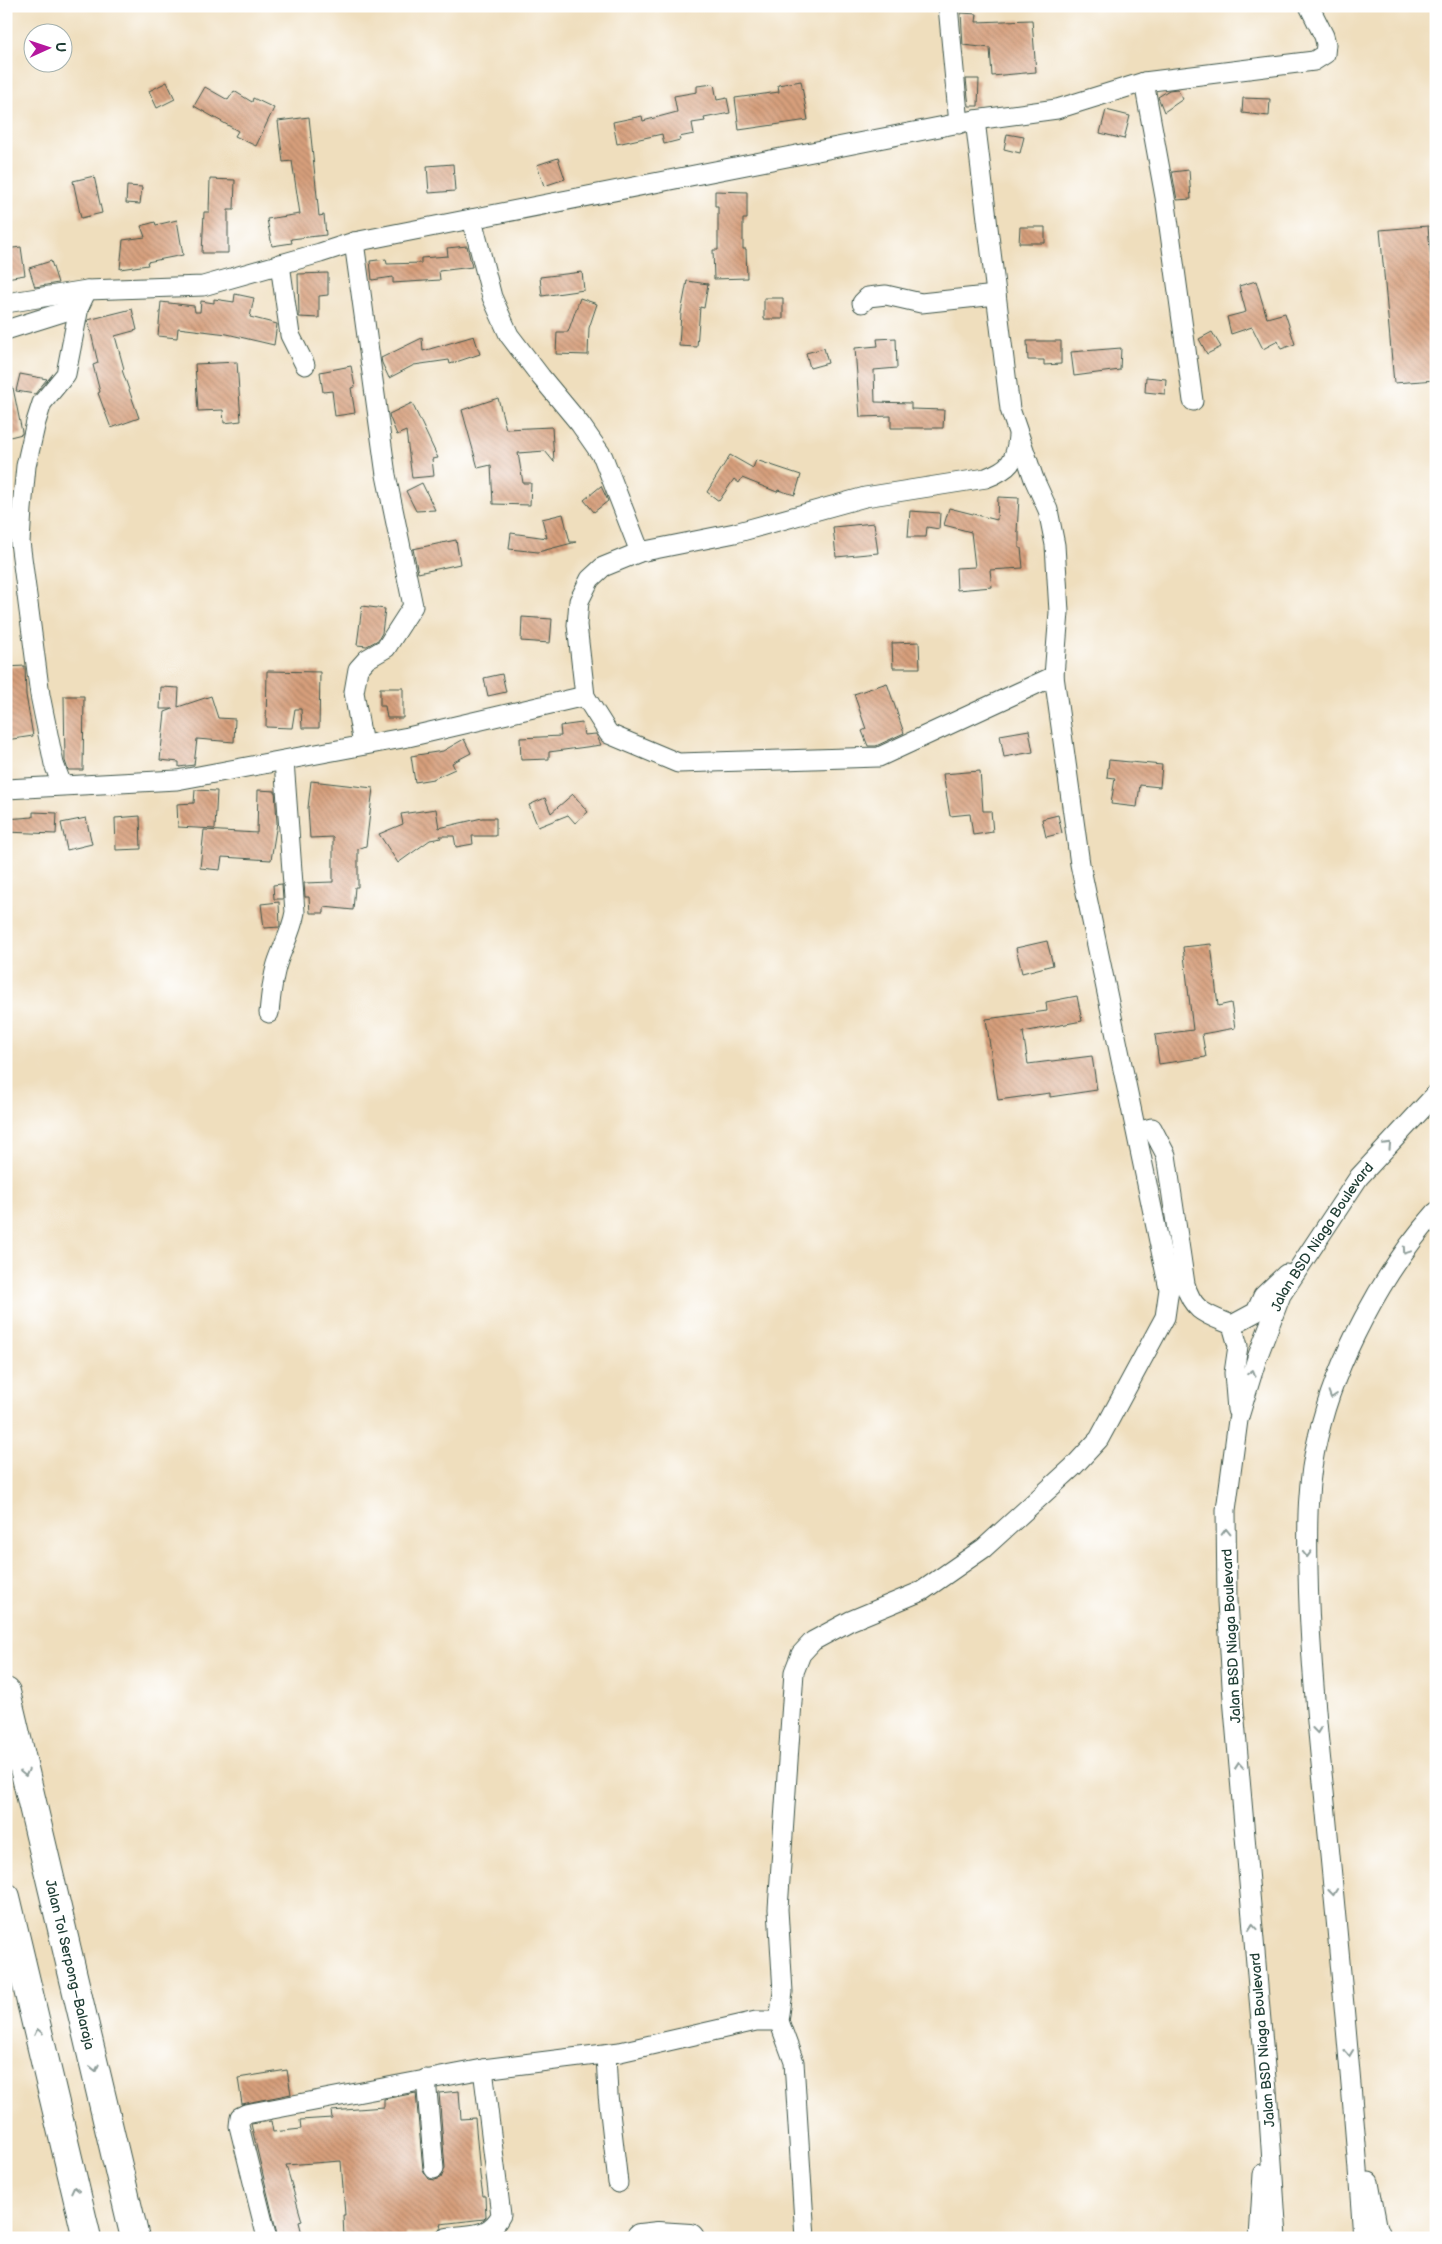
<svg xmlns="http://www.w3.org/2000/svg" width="1442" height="2244" viewBox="0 0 1442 2244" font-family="'Balsamiq Sans',sans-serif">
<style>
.building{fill:url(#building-back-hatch)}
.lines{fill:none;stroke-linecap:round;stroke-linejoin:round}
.minor-casing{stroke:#3e5549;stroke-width:21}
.secondary-casing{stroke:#3e5549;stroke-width:30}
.motorway-casing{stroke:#3e5549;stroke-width:30}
.minor{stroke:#fff;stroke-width:19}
.secondary{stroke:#fff;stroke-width:28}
.motorway{stroke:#fff;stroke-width:28}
.oneway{stroke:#8f9e9a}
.labels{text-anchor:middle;stroke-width:4.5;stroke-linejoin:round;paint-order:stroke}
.street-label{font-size:14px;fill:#1f3d34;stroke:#fff}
</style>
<defs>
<pattern id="building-back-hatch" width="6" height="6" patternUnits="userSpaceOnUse" patternTransform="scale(1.25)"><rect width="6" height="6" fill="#d79f7b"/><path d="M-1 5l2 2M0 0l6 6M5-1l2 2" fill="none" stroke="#ae8366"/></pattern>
</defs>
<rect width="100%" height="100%" fill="#fff"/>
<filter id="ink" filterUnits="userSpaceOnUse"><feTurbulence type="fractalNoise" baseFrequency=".02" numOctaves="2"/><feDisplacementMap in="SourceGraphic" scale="10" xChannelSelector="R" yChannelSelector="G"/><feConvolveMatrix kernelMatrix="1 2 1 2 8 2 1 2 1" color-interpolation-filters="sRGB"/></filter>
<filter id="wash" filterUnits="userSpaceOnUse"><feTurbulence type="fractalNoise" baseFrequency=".0096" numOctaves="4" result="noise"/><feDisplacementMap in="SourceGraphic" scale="20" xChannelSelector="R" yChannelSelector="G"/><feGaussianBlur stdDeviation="1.12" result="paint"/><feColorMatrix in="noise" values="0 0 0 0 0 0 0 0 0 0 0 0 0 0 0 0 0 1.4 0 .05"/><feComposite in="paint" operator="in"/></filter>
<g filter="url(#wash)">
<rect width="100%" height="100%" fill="#efdebd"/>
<g id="blocks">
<path class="building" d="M961,13L977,14L976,22L1032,20L1036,72L992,76L990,48L963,45Z
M966,79H979L978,106H969Z
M801,81L808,120L739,130L735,98L779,92L778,85Z
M167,82L175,99L157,108L149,91Z
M714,84L717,100L727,98L730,113L704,118L705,121L692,123L694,134L679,137L680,140L664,144L662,134L617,144L613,122L642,116L643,121L677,112L674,96L697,92V86Z
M205,87L228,100L234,91L252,102L253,98L274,108L256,146L235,136L238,131L194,106Z
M1177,89L1183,99L1164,112L1158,97L1169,90Z
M1243,98L1270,99L1269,116L1242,113Z
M1106,110L1130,116L1124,139L1100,133Z
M309,117L319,216L324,215L326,235L291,239L292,243L272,246L267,219L300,214L292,161L283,162L278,121Z
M1007,134L1024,137L1020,153L1004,149Z
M558,158L565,179L544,186L537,165Z
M453,164L455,191L429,193L427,166Z
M1189,170L1191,199L1177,200L1172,172Z
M94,176L102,213L81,218L73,181Z
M210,179L235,180L234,210H228V253H202L204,212H209Z
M127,186L142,187L140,204L126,203Z
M715,191L747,192V219H743V249H746L747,278L714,279L713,250H718V206H715Z
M177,220L183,255L147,262L148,265L120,269L123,240L145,237L141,226L155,222L156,225Z
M1428,226L1436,321V380L1394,383L1380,230Z
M1020,227H1045V243H1019Z
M467,246L472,267L439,271L440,280L393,283V277L372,280L370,261L386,259L387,264L421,263V258L448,256L447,248Z
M21,247L25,275L6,278V249Z
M51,261L58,283L35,287L29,268Z
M582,272L584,290L542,296L540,277Z
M328,273V295L319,296V318L299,317L298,274Z
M687,281L708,284L704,308L700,307L697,347L679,346L681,313Z
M1256,281L1267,318L1285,313L1295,344L1281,349L1278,341L1263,349L1252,327L1231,334L1227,317L1246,312L1239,286Z
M235,294L254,298L250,317L277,324L274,345L227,334L178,328L177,338L158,336L161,302L194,306L195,312H200L201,301L214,303V299L234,302Z
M580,298L597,304L589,328L588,355L556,354L557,332H568Z
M764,298H783V319H764Z
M132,309L137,330L115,336L124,369L122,370L139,418L111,428L98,393L100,392L93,365L98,363L88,320Z
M1212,332L1221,347L1207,354L1199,339Z
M474,336L480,354L450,364L449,360L414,365L389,378L382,363L381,358L422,338L423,351Z
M896,338L897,368L874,370L875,402L911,403V409L944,410L943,428H891V416L860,417L855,348L878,346L877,339Z
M1027,341H1061V364L1044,365V360H1028Z
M824,348L828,363L810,368L806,353Z
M1121,348L1120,370L1074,376L1071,352Z
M237,362L241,421L224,423L223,410L198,411L195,364Z
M351,366L355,387L351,388L355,413L335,416L332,391L323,392L320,372Z
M20,374L47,379L35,394L16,391Z
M1146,377L1166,379L1165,394L1145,392Z
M13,388L22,432V434L6,438V389Z
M498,398L506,429L552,427L554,462L545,451L518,453L523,483H531L530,505L493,504L491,465L478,468L462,410Z
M412,403L438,458L432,459L434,476L412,478L406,431L397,435L390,418L389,414Z
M730,455L753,468L756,460L801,475L795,495L778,490L777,492L742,478L739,483L734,479L719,501L707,492Z
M422,483L435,510L416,511L406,491Z
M601,486L608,501L594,512L584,500Z
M998,497L1019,498L1017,532H1019V548H1021L1023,568L990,570L992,587L957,590L956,568L975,567L971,532L944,525L949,508L997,520Z
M910,511L940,513L939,529L927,527L926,537H908Z
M563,514L570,542H576L538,552L509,549L511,533L547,538L542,519Z
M874,523L878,553L836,557L833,527Z
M456,540L460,564L418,573L413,549Z
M362,606L385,609L382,633L378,640L367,646L357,645Z
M522,617L552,619L550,643L521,641Z
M919,642L920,668H893L892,643Z
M25,666L26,695L33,736L6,740V667Z
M267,671L320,672L319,728H302L301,709H295L292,728L266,727Z
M502,674L506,692L488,696L484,678Z
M887,683L904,733L876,746H868L862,731L866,729L854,694Z
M161,687L179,688L178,707L211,696L218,718L235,719L234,742L197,739L194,765L179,767V762L160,760L165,712L173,709H160Z
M380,688H403V718H387L385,706H380Z
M64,696H84L83,770H68L65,761Z
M582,723L584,735L596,734L601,745L549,752V759L521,760L520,738L561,736L560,726Z
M1029,730L1033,752L1004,757L1000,735Z
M464,739L471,753L452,763L455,769L433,779L415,782L411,756L443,751Z
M1109,760L1162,765L1160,787L1140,785L1137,807L1111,804L1115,778L1107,777Z
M980,771L983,811H991L993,832L973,835L970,814L950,816L943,774Z
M311,781L373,788L366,846L358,849V887H355L353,910L324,907V913H310L309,897H305L304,883L333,882V837L310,838L308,808Z
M195,790L217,791L215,829L178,827L177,804L194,803Z
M258,790L275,791L277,823L271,860L222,857L220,870L200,868L204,830L257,833Z
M573,794L588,812L575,823L568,815L538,827L529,805L545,798L551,813Z
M436,809L439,828L482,818H496V836H472L473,844L456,847L454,836H440L441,838L430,840L398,863L379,834L403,824L401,814Z
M33,812L57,813L56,834L6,832V819L33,817Z
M1058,815L1062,833L1046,837L1042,819Z
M140,816L141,849L116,850L115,818Z
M86,818L92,844L67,850L61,823Z
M282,884L283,899H274L273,885Z
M279,902L280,927L264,928L261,904Z
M1047,941L1053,965L1022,973L1016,948Z
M1211,944L1218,1006L1231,1003L1235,1028L1202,1034L1206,1057L1159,1064L1155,1035L1193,1030L1183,947Z
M1077,996L1082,1021L1023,1032L1028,1064L1092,1056L1097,1090L1050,1097V1093L998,1100L986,1019L1047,1011L1046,1002Z
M287,2070L291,2094L242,2104L238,2078Z
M459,2091L461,2119L475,2118L480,2175L483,2196H485L486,2217L484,2219L440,2224L441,2228L436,2232L405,2234V2238H344L343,2215H345L341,2161L286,2165L302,2221L299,2222L303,2238H278L251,2124L271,2121L273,2132L301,2129L300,2120L332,2118L331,2111L384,2107V2099L416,2093L423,2170L429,2179L435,2180L441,2178L445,2168L439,2093Z"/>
</g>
</g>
<g filter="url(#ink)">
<use href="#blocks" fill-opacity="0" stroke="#3e5549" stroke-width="1"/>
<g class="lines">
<defs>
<g id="minor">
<path d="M948,6L959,124"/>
<path d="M1144,82L1165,197L1193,401"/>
<path d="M975,120L1057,109L1144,82L1314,61L1325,54L1326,44L1324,36L1309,6"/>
<path d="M472,219L492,297L509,335L541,377L580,424L603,457L640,552"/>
<path d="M354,242L386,475L413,606L386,648L367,659L358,669L354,692L363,745"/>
<path d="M280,264L290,335L305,365"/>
<path d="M6,303L87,290L203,286L320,253L354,242L975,120L1010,409L1034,479L1048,510L1055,545L1059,612L1054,676L1080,864L1169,1289L1165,1317L1099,1439L1073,1467L984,1548L922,1591L850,1621L813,1641L801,1654L794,1672L778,1909L783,1992L779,2021L794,2062L805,2238"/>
<path d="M862,303L868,297L886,295L921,303L996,295"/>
<path d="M6,330L79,307"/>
<path d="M1018,436C1016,462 1009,469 986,478L865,497L735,533L640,552L603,567L590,579L579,601L577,625L585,696L609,734L678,763L879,757L1054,676"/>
<path d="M62,785L54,764L40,695L20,542L22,509L26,466L36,422L42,403L66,374L79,307L87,290"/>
<path d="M6,789L177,780L408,737L585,696"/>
<path d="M269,1013C271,995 272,978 278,961C284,944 292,930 295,912L284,761"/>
<path d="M1137,1132L1152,1128L1166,1155L1185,1284C1193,1312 1206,1314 1232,1325L1256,1312L1263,1296L1286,1274"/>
<path d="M1232,1325L1238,1346L1234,1373L1237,1410"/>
<path d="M606,2054L608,2095L618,2183"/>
<path d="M426,2079L434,2169"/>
<path d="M1369,2182L1377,2225L1382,2238"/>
<path d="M267,2238L239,2126L240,2117L246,2114L483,2069L620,2052L756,2021H779"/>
<path d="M445,2238C469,2233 489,2239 501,2215L483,2069"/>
<path d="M1259,2238L1263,2174"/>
<path id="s1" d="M1277,2238L1268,2102L1232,1686L1227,1601L1226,1510L1238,1420L1257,1358L1281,1295L1359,1177L1436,1094"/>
<path d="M1363,2238C1353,2089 1338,1941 1324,1792C1316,1718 1309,1644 1308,1569C1307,1525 1307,1480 1318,1437C1335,1361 1384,1270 1436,1212"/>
</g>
<path id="secondary" d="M640,2238L658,2236L690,2238"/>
<g id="motorway">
<path id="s2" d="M6,1692L135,2238"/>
<path d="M6,1897L87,2238"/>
</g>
</defs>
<use href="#minor" class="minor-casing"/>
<use href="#secondary" class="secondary-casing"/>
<use href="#motorway" class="motorway-casing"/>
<use href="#minor" class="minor"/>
<use href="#secondary" class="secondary"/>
<use href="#motorway" class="motorway"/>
</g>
<defs><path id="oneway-chevron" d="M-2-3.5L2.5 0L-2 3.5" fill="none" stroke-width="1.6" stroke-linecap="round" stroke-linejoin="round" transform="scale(1.25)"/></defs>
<g class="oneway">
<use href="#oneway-chevron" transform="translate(1388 1145) rotate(-47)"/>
<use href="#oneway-chevron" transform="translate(1406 1251) rotate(124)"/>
<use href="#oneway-chevron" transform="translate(1252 1373) rotate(-74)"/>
<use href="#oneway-chevron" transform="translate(1332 1395) rotate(108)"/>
<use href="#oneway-chevron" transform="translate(1226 1532) rotate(-91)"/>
<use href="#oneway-chevron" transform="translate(1307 1554) rotate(89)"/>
<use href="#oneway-chevron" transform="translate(1317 1730) rotate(84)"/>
<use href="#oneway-chevron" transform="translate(1239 1766) rotate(-95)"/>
<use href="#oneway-chevron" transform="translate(25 1773) rotate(77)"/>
<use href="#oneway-chevron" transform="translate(1333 1892) rotate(84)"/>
<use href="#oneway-chevron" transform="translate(1253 1927) rotate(-95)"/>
<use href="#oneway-chevron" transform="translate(38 2032) rotate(-103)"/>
<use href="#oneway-chevron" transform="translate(1349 2053) rotate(84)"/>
<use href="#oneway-chevron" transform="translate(95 2068) rotate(77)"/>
<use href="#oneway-chevron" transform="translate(75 2190) rotate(-103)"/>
</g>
</g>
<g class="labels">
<g class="street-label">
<text dy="5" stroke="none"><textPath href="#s1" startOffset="1024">Jalan BSD Niaga Boulevard</textPath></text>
<text transform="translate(1231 1636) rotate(-93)" y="5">Jalan BSD Niaga Boulevard</text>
<text dy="5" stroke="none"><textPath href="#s2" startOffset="280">Jalan Tol Serpong–Balaraja</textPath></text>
<text transform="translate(1262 2040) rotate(-95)" y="5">Jalan BSD Niaga Boulevard</text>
</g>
</g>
<rect width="1442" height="2244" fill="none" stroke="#fff" stroke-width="25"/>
<g transform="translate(48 48) rotate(87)"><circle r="24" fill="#ffffff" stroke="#a5b1ae"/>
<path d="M0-4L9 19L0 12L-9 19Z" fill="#b5179e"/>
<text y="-8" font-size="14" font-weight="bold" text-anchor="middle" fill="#1f3d34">U</text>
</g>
</svg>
